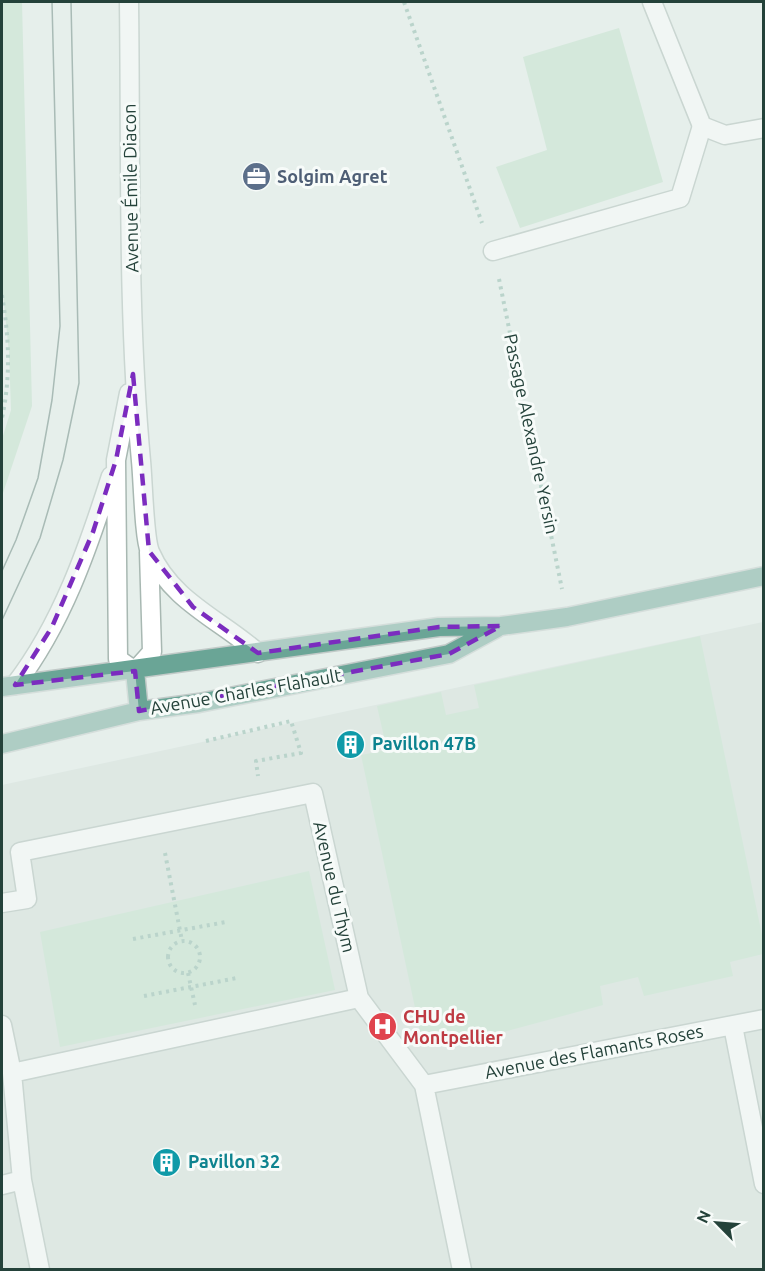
<svg xmlns="http://www.w3.org/2000/svg" width="765" height="1271" viewBox="0 0 765 1271" font-family="Ubuntu,sans-serif">
<style>
.built{fill:#d4dfda}
.green{fill:#bfe0c8}
.lines{fill:none;stroke-linecap:round;stroke-linejoin:round}
.service-casing{stroke:#a8b8b2;stroke-width:21}
.minor-casing{stroke:#a8b8b2;stroke-width:21}
.primary-casing{stroke:#c2cac8;stroke-width:21}
.path{stroke:#86b3a5;stroke-width:4;stroke-dasharray:3 4.5;stroke-linecap:butt}
.service{stroke:#fff;stroke-width:18}
.minor{stroke:#fff;stroke-width:18}
.primary{stroke:#6aa596;stroke-width:18}
.tram{stroke:#5f7d75;stroke-width:1.5}
.marked{fill:none;stroke:#7b2cbf;stroke-width:4.5;stroke-dasharray:12 8;stroke-linejoin:round}
.labels{text-anchor:middle;stroke-width:6;stroke-linejoin:round;paint-order:stroke}
.service-label{font-size:18px;font-weight:bold;fill:#4e5e75;stroke:#f7fbf9;text-anchor:start}
.street-label{font-size:18px;fill:#24423a;stroke:#f7fbf9}
.culture-label{font-size:18px;font-weight:bold;fill:#0d838f;stroke:#f7fbf9;text-anchor:start}
.health-label{font-size:18px;font-weight:bold;fill:#be3a42;stroke:#f7fbf9;text-anchor:start}
</style>
<rect width="100%" height="100%" fill="#e6efeb"/>
<path class="built" d="M763,622V1269H2V785Z"/>
<path class="green" d="M2,2H22L32,406L2,496V439L11,410L9,353L2,284Z
M619,28L663,182L520,228L496,167L547,150L523,57Z
M700,636L763,940V954L730,962L733,976L644,996L638,977L600,986L603,1005L478,1039L423,1045L361,755L387,750L377,706L441,692L446,715L479,708L474,685Z
M309,871L335,990L60,1047L40,932Z"/>
<g class="lines">
<defs>
<path id="service" d="M493,251L680,198L702,126
M2,903L27,899L20,852L313,793L359,998L12,1073
M359,998L424,1085L462,1270
M2,1025L12,1073L22,1180L40,1270
M733,1026L764,1184
M424,1085L764,1019
M2,1185L22,1180"/>
<path id="minor" d="M129,2C131,155 127,309 141,461C143,480 144,538 150,552C171,601 221,620 258,653
M652,2L702,126L725,135L764,128
M129,393L116,460L118,659L135,671L152,652L149,552
M15,685C62,624 88,548 111,476"/>
<path id="primary" d="M135,671L139,711
M2,687L439,627L501,626L567,617L764,576
M2,744L139,711L199,703L449,654L497,628"/>
</defs>
<use href="#service" class="service-casing"/>
<use href="#minor" class="minor-casing"/>
<use href="#primary" class="primary-casing"/>
<path class="path" d="M404,2L482,223
M499,279L562,589
M2,295C9,337 11,376 2,418
M206,741L291,721L301,753L256,761L258,776
M165,853L182,941
M133,939L226,922
M168 957a16 16 0 1 1 32 0a16 16 0 1 1-32 0Z
M188,973L195,1005
M144,996L237,978"/>
<use href="#service" class="service"/>
<use href="#minor" class="minor"/>
<use href="#primary" class="primary"/>
<path class="tram" d="M2,571L16,540L38,478L52,400L60,326L52,2
M2,620L40,538L63,460L79,383L71,2"/>
</g>
<path d="M0 0H765V1271H0ZM133,374L149,551L193,607L258,653L439,627L501,626L449,654L139,711L135,671L15,685L52,627L93,532L116,460Z" fill="#e6efeb" fill-opacity=".55" fill-rule="evenodd"/>
<path class="marked" d="M133,374L149,551L193,607L258,653L439,627L501,626L449,654L139,711L135,671L15,685L52,627L93,532L116,460Z"/>
<defs>
<symbol id="office-disc" viewBox="-11 -11 22 22"><circle r="9.5" fill="#5c6f8a" stroke="#f7fbf9"/><path d="M-6-3h4V-5.5h4V-3h4V5H-6ZM-1-4.5V-3h2v-1.5ZM-6 0V1H6V0Z" fill="#fff"/></symbol>
<symbol id="building-disc" viewBox="-11 -11 22 22"><circle r="9.5" fill="#0f9aa8" stroke="#f7fbf9"/><path d="M-4-6H4V6H1V3H-1V6H-4ZM-2.5-4.3h1.7v1.8h-1.7ZM.8-4.3h1.7v1.8H.8ZM-2.5-1h1.7V.8h-1.7ZM.8-1h1.7V.8H.8Z" fill="#fff"/></symbol>
<symbol id="hospital-disc" viewBox="-11 -11 22 22"><circle r="9.5" fill="#e0444e" stroke="#f7fbf9"/><path d="M-5-5h3v3.5h4V-5h3V5h-3V1.5h-4V5h-3Z" fill="#fff"/></symbol>
</defs>
<g fill-rule="evenodd">
<use href="#office-disc" x="240" y="160" width="33" height="33"/>
<use href="#building-disc" x="334" y="728" width="33" height="33"/>
<use href="#hospital-disc" x="366" y="1010" width="33" height="33"/>
<use href="#building-disc" x="150" y="1146" width="33" height="33"/>
</g>
<g class="labels">
<g class="service-label">
<text x="277" y="183">Solgim Agret</text>
</g>
<g class="street-label">
<text transform="translate(131 188) rotate(-91)" y="6">Avenue Émile Diacon</text>
<text transform="translate(531 434) rotate(78)" y="6">Passage Alexandre Yersin</text>
<text transform="translate(246 692) rotate(-10)" y="6">Avenue Charles Flahault</text>
<text transform="translate(334 887) rotate(77)" y="6">Avenue du Thym</text>
<text transform="translate(594 1052) rotate(-11)" y="6">Avenue des Flamants Roses</text>
</g>
<g class="culture-label">
<text x="372" y="750">Pavillon 47B</text>
<text x="188" y="1168">Pavillon 32</text>
</g>
<g class="health-label">
<text x="403" y="1023">CHU de<tspan x="403" dy="21">Montpellier</tspan></text>
</g>
</g>
<rect width="765" height="1271" fill="none" stroke="#24423a" stroke-width="6"/>
<g transform="translate(717 1223) rotate(295)" stroke="#f7fbf9" stroke-width="4.5" paint-order="stroke">
<path d="M0-4.5L10 22L0 15L-10 22Z" fill="#24423a"/>
<text y="-9" font-size="16" font-weight="bold" text-anchor="middle" fill="#24423a">N</text>
</g>
</svg>
